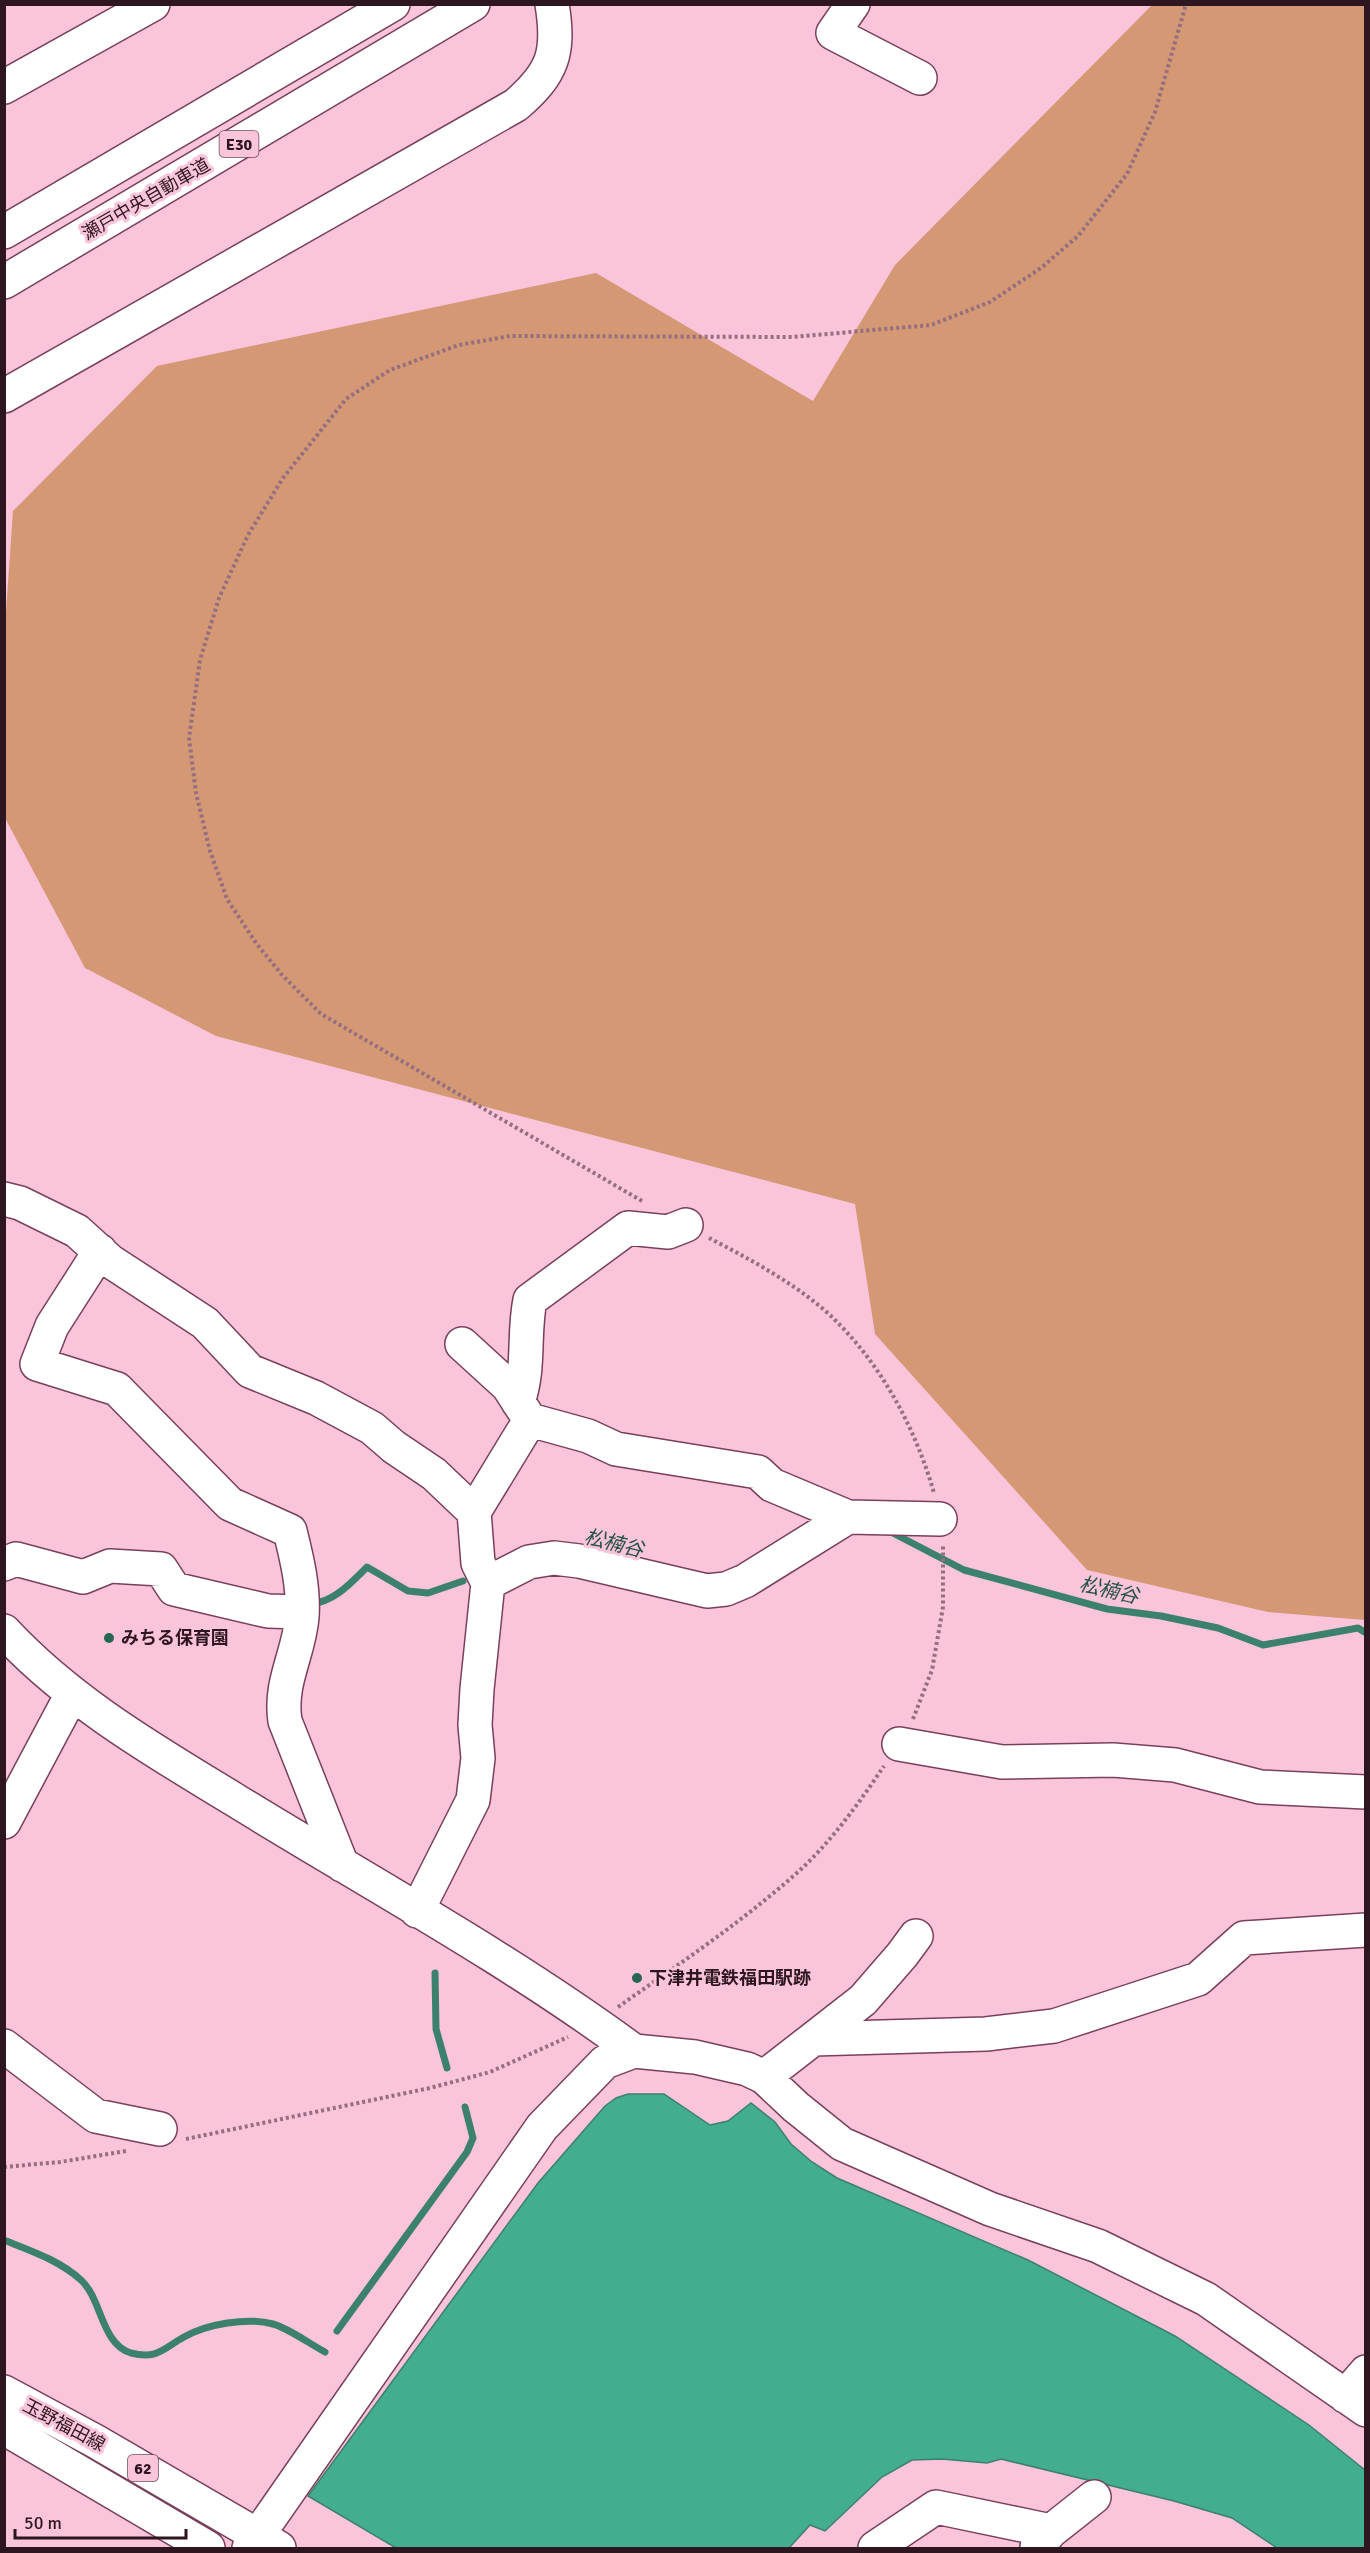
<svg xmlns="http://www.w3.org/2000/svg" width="1370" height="2553" viewBox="0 0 1370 2553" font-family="Signika,'Noto Sans JP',sans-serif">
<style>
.green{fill:#d49875}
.water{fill:#42ad8f;stroke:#3c806e;stroke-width:1.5}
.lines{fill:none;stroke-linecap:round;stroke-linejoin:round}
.stream{stroke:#3c806e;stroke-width:7}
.minor-casing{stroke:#78405b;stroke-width:36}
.major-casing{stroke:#78405b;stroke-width:36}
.highway-casing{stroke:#78405b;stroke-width:36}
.path{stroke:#956e7f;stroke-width:4;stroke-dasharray:3 3;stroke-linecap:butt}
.minor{stroke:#fff;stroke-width:33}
.major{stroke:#fff;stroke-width:33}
.highway{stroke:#fff;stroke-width:33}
.poi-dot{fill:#256553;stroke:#fac4db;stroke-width:2}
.labels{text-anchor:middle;stroke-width:6;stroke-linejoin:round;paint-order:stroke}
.shield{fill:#fac4db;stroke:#6b4a59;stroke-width:1.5}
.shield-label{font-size:16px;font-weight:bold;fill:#2e1621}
.street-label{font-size:18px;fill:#2e1621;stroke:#fac4db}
.poi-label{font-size:18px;font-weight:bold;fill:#2e1621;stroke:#fac4db;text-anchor:start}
.water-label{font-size:20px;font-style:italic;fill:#255244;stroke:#fac4db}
</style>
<rect width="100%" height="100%" fill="#fac4db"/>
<path class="green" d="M1153,4L1365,5V1620L1268,1612L1087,1570L875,1334L855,1204L216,1036L85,968L5,818L4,641L13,511L157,366L596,273L813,401L895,265Z"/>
<path class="water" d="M628,2094H664L710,2125L728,2121L751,2103L775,2122L791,2144L812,2162L837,2178L1028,2260L1175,2336L1309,2425L1365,2470V2548H1277L1232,2518L1174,2501L1001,2459L987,2463L942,2459L912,2460L882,2477L825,2531L810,2525L789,2548H396L308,2496L538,2183L605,2106L616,2098Z"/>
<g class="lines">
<path class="stream" d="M889,1531L964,1570L1107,1609L1161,1616L1218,1628L1263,1645L1358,1628L1366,1633
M310,1604C333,1603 351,1583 367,1567L408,1591L428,1593L463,1581
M435,1973L436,2029L447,2068
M4,2240C31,2251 59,2260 81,2280C102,2299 101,2344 131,2353C157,2360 164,2348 184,2337C207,2324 247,2317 273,2324C288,2328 310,2344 325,2352
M337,2331L467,2152L473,2138L465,2107"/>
<defs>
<path id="minor" d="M853,4L833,33L920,78
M4,87L153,4
M4,396L516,105C553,73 560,53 552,4
M4,1199L20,1203L77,1231L110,1261L205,1323L250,1371L316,1398L372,1428L394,1447L434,1474L474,1512L478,1563L488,1583L477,1689L475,1725L478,1758L473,1800L417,1911
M100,1251L52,1326L37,1364L117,1389L230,1504L290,1531C297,1559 304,1588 302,1617C299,1654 279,1682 285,1721L342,1865
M462,1344L508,1386L530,1420L588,1436L616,1449L758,1472L772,1485L848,1517
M518,1402C530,1368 523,1334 530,1300L628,1228L668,1232L686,1225
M474,1512L530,1420
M4,1564L16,1559L83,1577L110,1566L161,1569L174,1589L268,1611L301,1612
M488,1583L529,1562L554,1558L579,1561L707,1591L726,1589L745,1581L848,1517L940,1519
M4,1631C70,1702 153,1750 235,1800C368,1882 508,1958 634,2051
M899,1744L1002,1762L1113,1760L1175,1765L1260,1787L1366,1792
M4,1822L72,1694
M813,2039L863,2000L902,1955L916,1936
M4,2046L96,2116L160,2129
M764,2077L813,2039L986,2034L1054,2026L1198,1979L1244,1938L1366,1930
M1345,2396L1366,2372
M1037,2547L1051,2531L1094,2497
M249,2548L542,2127L605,2062L634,2051L695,2057L747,2069L764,2077L796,2107L842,2144L990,2209L1098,2246L1206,2299L1366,2410
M875,2548L936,2507L1051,2531"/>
<path id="major" d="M4,2392L95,2441L279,2548
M4,2428L208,2548"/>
<path id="highway" d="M4,232L393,4
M4,282L473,4"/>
</defs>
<use href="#minor" class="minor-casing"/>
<use href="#major" class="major-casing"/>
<use href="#highway" class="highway-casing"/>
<path class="path" d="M642,1201L321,1014L282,975L256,943L227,899L210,851L196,793L189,738L200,660L219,598L248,535L283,478L346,399L390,370L459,345L510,336L792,337L931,325L990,302L1041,268L1078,236L1127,174L1155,112L1186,4
M709,1238C750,1259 803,1288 835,1320C883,1367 916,1430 934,1493
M913,1719L932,1670L943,1607V1545
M618,2007C679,1964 742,1922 798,1872C831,1842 859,1803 884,1766
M186,2139L430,2088L490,2072L568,2037
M4,2167L60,2162L126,2151"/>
<use href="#minor" class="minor"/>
<use href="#major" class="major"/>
<use href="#highway" class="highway"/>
</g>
<g class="poi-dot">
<circle cx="109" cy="1638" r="6"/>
<circle cx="637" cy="1978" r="6"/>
</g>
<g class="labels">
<g class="shield">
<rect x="219.5" y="131" width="39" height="26" rx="4.5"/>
<rect x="128" y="2455" width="30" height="26" rx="4.5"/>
</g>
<g class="shield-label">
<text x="239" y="150">E30</text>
<text x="143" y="2474">62</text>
</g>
<g class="street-label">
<text transform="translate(146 199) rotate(-30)" y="6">瀬戸中央自動車道</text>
<text transform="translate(64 2425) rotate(28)" y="6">玉野福田線</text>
</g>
<g class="poi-label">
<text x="121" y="1644">みちる保育園</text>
<text x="649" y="1984">下津井電鉄福田駅跡</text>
</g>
<g class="water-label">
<text transform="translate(614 1543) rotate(14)" y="7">松楠谷</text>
<text transform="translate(1109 1590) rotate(13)" y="7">松楠谷</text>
</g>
</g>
<rect width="1370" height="2553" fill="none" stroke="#2e1621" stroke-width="12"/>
<path d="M15 2529v9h171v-9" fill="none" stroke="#2e1621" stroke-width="3"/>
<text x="24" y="2529" font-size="18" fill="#2e1621" stroke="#fac4db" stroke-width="4.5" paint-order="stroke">50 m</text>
</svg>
